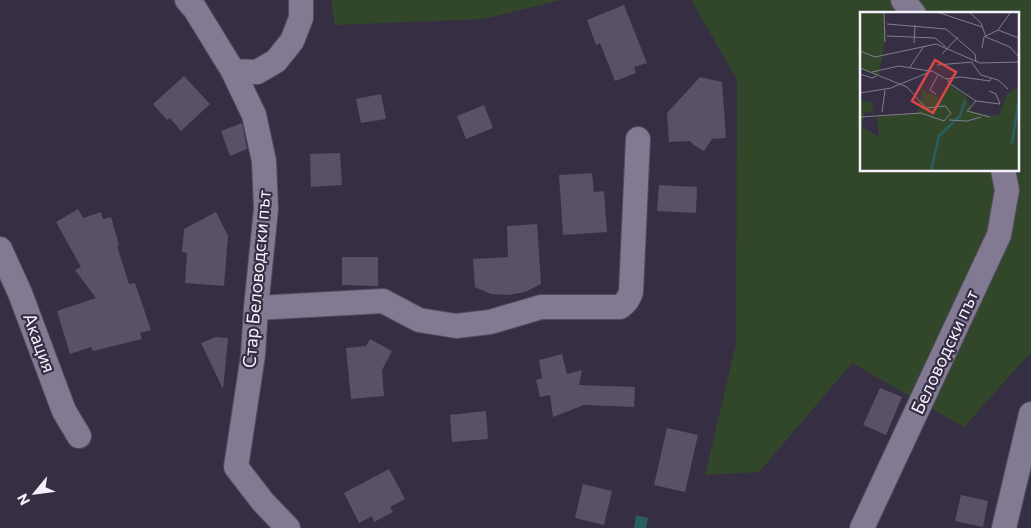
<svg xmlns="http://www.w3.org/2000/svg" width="1031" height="528" viewBox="0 0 1031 528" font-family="Commissioner,sans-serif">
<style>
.green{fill:#32472a;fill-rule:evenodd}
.water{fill:#285e5f}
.building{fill:#585168}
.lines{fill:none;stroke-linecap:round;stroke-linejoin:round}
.minor-casing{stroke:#514c5d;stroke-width:26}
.minor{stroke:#817a92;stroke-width:24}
.labels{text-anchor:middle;stroke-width:4.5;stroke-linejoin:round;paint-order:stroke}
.street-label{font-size:18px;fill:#f5f2fd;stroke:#362f44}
.inset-river{fill:none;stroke:#285e5f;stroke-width:2.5}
.inset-road{fill:none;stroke:#827d8e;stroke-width:1}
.view{fill:#db4648;fill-opacity:0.15;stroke:#db4648;stroke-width:2.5}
.inset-edge{fill:none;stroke:#f5f2fd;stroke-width:2.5}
</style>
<rect width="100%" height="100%" fill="#362f44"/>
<path class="green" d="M331,0H561L484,19L335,25Z
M691,0H1031V352L964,427L852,363L759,472L705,475L736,344L737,79ZM861,14H1017V170H861Z"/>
<path class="water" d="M636,515L648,518L646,528H634Z"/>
<path class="building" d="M624,5L647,63L634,67L636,73L615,81L600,43L596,45L587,20Z
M184,76L210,104L181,131L170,118L167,120L153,104Z
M700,77L722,82L726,138L712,139L704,151L695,146L690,141L669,142L667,113Z
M381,94L386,119L361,123L356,99Z
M484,105L493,128L466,139L457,116Z
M242,123L247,149L230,156L221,131Z
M340,153L342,185L311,187L310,154Z
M592,173L594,192L604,191L607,232L563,235L559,175Z
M659,185L697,187L696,213L657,211Z
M78,209L83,218L101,212L103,219L111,217L119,245L117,246L129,284L135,283L151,330L140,333L142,339L93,351L91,347L70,354L57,311L96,298L75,270L81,267L56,222Z
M216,212L228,236L224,286L185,283L187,253L182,252L184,229Z
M537,224L541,284L525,292L508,295L491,294L475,287L473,259L508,257L507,226Z
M342,257H378V286L342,285Z
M216,337L228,338L223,389L201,343Z
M370,339L392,351L382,370L384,396L351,399L346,348L366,346Z
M562,354L567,374L582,370L579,385L635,387L634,407L584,405L553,417L550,395L540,397L536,380L542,378L539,360Z
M880,388L902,397L886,435L863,425Z
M486,411L488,439L452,442L450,415Z
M667,428L698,435L685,492L654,485Z
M389,469L405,499L390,507L393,512L374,522L372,516L359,523L344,493Z
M583,484L612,491L604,525L575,518Z
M961,495L988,501L983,527L955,521Z"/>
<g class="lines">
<defs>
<path id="minor" d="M187,0L195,9L233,71L254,115L264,161L266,209L256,308L253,355L236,467L263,502L288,528
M903,0L914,14
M233,71L257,72L276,61L292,41L301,18V0
M0,249L20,293L64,411L79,436
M256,308L383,301L419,320L456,326L490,322L541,307H620C626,303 629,299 631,292L638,139
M862,528L999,235L1007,190L1003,170
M1004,528L1031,414"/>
</defs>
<use href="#minor" class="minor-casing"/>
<use href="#minor" class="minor"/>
</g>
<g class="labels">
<g class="street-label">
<text transform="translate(257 279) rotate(-85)" y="6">Стар Беловодски път</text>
<text transform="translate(39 343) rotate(70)" y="6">Акация</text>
<text transform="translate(945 352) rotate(-65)" y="6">Беловодски път</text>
</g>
</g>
<g transform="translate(860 12)">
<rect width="159" height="159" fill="#362f44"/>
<path d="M0,0H23L26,22L19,64L0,56ZM88,72L106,84L112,99L131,104L139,103L147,82L159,74V159H0V88L13,91L12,101L5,99L2,115L19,125L17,105L56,101L60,96L58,89L62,86L61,77L82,87Z" fill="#32472a"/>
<path class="inset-river" d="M152,132L159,86M71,159L79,124L100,104L105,88"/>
<path class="inset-road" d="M24,0L25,30M77,0L122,15M109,0L121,11L126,25L150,35L159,45M27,12L86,17L115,42L116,50M138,18L159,26M27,24L75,26L86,35M54,31L55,13M122,36L124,25L138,18L151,0M0,39L15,45L76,32L120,51L159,50M82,42L98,25M112,51L121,63L138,68L148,77M77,53L113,50M50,55L64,34M0,56L47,75L66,96L85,94L91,101L84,109L61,101L0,105M12,60L39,54L69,59M0,62L12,66L17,64M88,67L89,71L116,89L140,92L136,82L129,79M0,81L31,76L72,59L86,67L101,65L130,69L131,66M76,82L70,78L78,63M116,89L107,99L130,105M22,100L25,78M89,108L107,109L121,105"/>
<path class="view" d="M75,48L96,60L73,101L52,89Z"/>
<rect width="159" height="159" class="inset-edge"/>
</g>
<g transform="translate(35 493) rotate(241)" stroke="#362f44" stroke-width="4" paint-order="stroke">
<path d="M0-4L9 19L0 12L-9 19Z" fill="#f5f2fd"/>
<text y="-8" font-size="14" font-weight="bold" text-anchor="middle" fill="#f5f2fd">N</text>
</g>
</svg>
